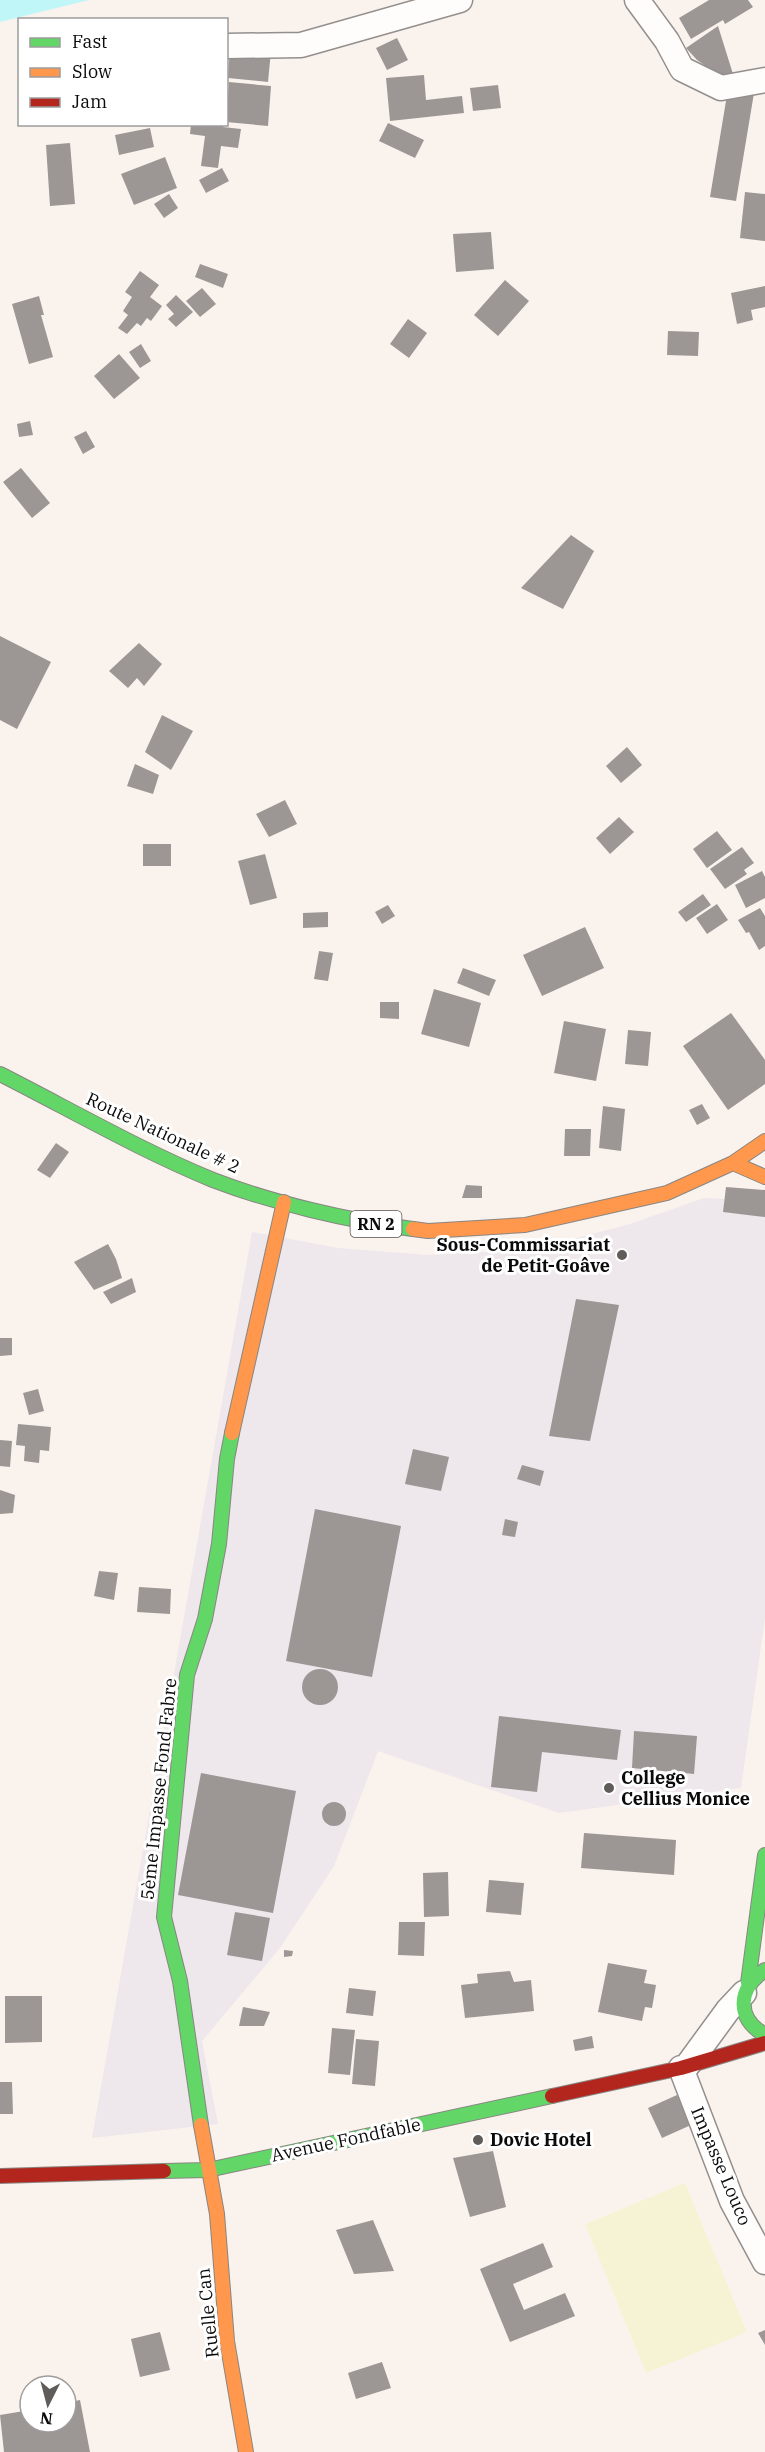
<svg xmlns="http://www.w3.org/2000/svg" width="765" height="2452" viewBox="0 0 765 2452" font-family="'IBM Plex Serif',serif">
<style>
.industrial{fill:#eee7ec}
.pitch{fill:#f6f3d5}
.water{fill:#c0f6f8}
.building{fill:#9c9794}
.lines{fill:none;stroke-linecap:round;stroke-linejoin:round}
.street-casing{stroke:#938f8d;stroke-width:27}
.fast-casing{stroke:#898683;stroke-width:16}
.slow-casing{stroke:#898683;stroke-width:16}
.jam-casing{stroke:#898683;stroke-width:16}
.street{stroke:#fefdfc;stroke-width:24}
.fast{stroke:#63d668;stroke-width:14}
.slow{stroke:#ff974d;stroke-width:14}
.jam{stroke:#b3261e;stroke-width:14}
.poi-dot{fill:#5f5c5a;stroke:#fff;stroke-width:2}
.labels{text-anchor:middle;stroke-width:6;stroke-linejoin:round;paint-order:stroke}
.shield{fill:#fff;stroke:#545454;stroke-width:1.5}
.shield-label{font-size:16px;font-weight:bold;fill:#0b0b0b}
.street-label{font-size:18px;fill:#0b0b0b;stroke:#fff}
.poi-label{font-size:18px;font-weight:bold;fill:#0b0b0b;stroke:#fff;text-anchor:start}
</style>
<rect width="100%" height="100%" fill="#faf3ed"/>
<path class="industrial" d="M704,1198L765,1201V1618L741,1788L559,1813L378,1751L334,1866L280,1948L202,2041L218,2124L92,2138L252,1232L338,1248L428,1255L535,1249L630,1224Z"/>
<path class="pitch" d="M685,2183L747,2332L646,2373L585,2224Z"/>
<path class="water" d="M0,0H89L0,22Z"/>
<path class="building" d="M709,0H748L753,7L725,24L723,20L691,39L679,18Z
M718,26L733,74L719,75L697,60L686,48Z
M397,38L408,60L387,70L376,48Z
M230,48L271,51L268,82L228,78Z
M424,75L426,100L462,96L464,113L390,121L386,78Z
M229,82L271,86L268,126L226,122Z
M498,85L501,108L473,111L470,88Z
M728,89L754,93L736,201L710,197Z
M388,123L424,140L415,158L379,141Z
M191,124H224L223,127L241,129L238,148L221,146L218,168L201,166L205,136L190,134Z
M150,128L154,147L119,155L115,135Z
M70,143L75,204L50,206L46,145Z
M165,157L177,188L134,205L121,174Z
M222,168L229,181L206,193L199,180Z
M745,192L765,194V241L740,238Z
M169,194L178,208L164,218L154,204Z
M491,232L494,269L456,272L453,234Z
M200,264L228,274L223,288L195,277Z
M140,271L159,285L150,297L162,306L151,321L147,318L141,326L137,323L127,334L118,328L128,315L123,311L132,297L125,292Z
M505,280L529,301L498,336L474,315Z
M765,286V307L751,310L753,320L737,324L731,293Z
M202,288L216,304L200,317L186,301Z
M176,295L193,312L176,327L168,319L174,314L166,305Z
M39,296L44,315H41L53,357L29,364L12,304Z
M408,319L427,333L409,358L390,344Z
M668,331L699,332L698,356L667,355Z
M141,344L151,361L140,368L129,352Z
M119,354L140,378L114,399L94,376Z
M30,421L33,435L19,437L17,424Z
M86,431L95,447L83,454L74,437Z
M21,468L50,503L32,518L3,482Z
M571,535L594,551L563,609L521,588Z
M0,636L51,662L17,729L0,720Z
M139,643L162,664L144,686L137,678L128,688L109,671Z
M162,715L193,731L171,770L145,752Z
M627,747L642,765L621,783L606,766Z
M135,764L159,775L153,794L127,786Z
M285,800L297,824L269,837L256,814Z
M619,817L634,832L610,854L596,838Z
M717,831L732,850L707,868L693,849Z
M143,844H171V866H143Z
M742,847L754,863L744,870L747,874L725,889L710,869Z
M265,854L277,898L250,905L238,861Z
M762,871L765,877V898L746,908L735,885Z
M703,894L711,905L686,922L678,912Z
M717,904L728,920L707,934L696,918Z
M388,905L395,916L382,924L375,912Z
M760,908L765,916V946L759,950L749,932L746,933L738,920Z
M328,912V927L303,928V913Z
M585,927L604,968L542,996L523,955Z
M319,951L333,953L328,981L314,979Z
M463,968L496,980L489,996L457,983Z
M434,989L481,1003L469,1047L421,1034Z
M380,1002H399V1019L380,1018Z
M731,1013L765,1060V1084L728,1110L683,1046Z
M564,1021L606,1029L596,1081L554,1073Z
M628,1030L651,1032L648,1066L625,1064Z
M702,1104L710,1118L697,1125L689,1110Z
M603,1106L625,1109L621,1151L599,1148Z
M565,1129H591L590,1156H564Z
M56,1143L69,1152L50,1178L37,1170Z
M466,1185L482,1186V1198H462Z
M726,1187L765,1190V1217L723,1212Z
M108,1244L116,1259L122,1278L94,1290L74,1262Z
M132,1278L136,1292L111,1304L103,1292Z
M576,1299L619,1305L590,1441L549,1436Z
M0,1338H12V1355L0,1356Z
M38,1389L44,1411L29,1415L23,1393Z
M18,1424L51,1427L49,1451L40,1450L39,1463L24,1461L25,1446L16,1445Z
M0,1440L12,1441L10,1467L0,1466Z
M413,1449L449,1457L441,1491L405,1484Z
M522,1465L544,1471L540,1486L517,1479Z
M0,1490L15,1495L13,1513L0,1514Z
M315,1509L401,1526L372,1677L286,1661Z
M505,1519L518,1522L515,1537L502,1535Z
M99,1571L118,1573L114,1600L94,1596Z
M139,1587L171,1589L170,1614L137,1612Z
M302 1687a18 18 0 1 1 36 0a18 18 0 1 1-36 0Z
M499,1716L621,1730L617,1760L542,1752L537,1792L491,1787Z
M634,1731L697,1736L694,1774L632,1768Z
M201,1773L296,1791L273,1913L178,1895Z
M322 1814a12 12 0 1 1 24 0a12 12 0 1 1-24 0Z
M584,1833L676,1840L674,1875L581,1868Z
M448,1872L449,1916L424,1917L423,1873Z
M489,1880L524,1883L521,1915L486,1912Z
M235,1912L270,1918L262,1961L227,1955Z
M399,1922H425L424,1956L398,1955Z
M284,1950L293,1951L292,1956L284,1957Z
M608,1963L647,1970L644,1983L656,1985L652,2008L645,2007L642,2021L598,2012Z
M510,1971L514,1982L531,1980L534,2011L465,2018L461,1985L478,1983L477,1974Z
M349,1988L376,1991L373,2016L346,2013Z
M5,1996H42V2042L5,2043Z
M243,2007L270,2012L264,2026H239Z
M332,2028L355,2030L350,2075L328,2073Z
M592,2036L594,2048L575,2051L573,2040Z
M356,2039L379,2041L375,2086L352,2084Z
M0,2082H12L13,2114H0Z
M677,2095L691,2125L662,2138L648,2108Z
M493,2151L506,2207L470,2217L453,2158Z
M373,2220L394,2271L354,2274L336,2230Z
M543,2243L553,2267L513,2284L524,2310L565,2293L575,2316L510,2342L480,2269Z
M765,2330V2345L758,2333Z
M160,2332L170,2370L140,2377L131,2339Z
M382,2362L391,2388L356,2399L348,2373Z
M80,2400L90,2452H4L0,2415L30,2410V2422H66V2403Z"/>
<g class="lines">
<defs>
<path id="street" d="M637,0L667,41L682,69L721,88L765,80
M226,46L301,45L460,0
M687,2066L728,2010L744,1993
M681,2068L732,2201L765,2262"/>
<path id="fast" d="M0,1074C69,1109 142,1151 213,1180C273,1203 349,1221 413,1229
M765,1970C738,1988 735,2018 765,2035
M748,1983L765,1855
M201,2125L180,1981L164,1917L187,1675L205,1619L219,1544L227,1459L232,1433
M164,2171L208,2170L552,2096"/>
<path id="slow" d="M733,1163L765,1177
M413,1229L428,1231L525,1225L667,1193L733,1163L765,1141
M232,1433L284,1202
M201,2125L217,2214L227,2341L246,2452"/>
<path id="jam" d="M552,2096L681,2068L765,2043
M0,2176L164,2171"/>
</defs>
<use href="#street" class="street-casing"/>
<use href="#fast" class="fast-casing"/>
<use href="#slow" class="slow-casing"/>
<use href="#jam" class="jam-casing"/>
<use href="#street" class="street"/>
<use href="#fast" class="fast"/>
<use href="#slow" class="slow"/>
<use href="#jam" class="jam"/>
</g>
<g class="poi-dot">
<circle cx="622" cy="1255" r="6"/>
<circle cx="609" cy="1788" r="6"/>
<circle cx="478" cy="2140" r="6"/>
</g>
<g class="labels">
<rect class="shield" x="350.5" y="1211" width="51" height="26" rx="4.5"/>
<g class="shield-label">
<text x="376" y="1230">RN 2</text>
</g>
<g class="street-label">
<text transform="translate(163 1133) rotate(25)" y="6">Route Nationale # 2</text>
<text transform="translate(159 1789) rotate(-84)" y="6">5ème Impasse Fond Fabre</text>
<text transform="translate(346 2140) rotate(-12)" y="6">Avenue Fondfable</text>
<text transform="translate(721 2166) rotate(67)" y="6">Impasse Louco</text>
<text transform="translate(208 2313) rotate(-96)" y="6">Ruelle Can</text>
</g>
<g class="poi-label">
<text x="610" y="1251" text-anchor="end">Sous-Commissariat<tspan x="610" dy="21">de Petit-Goâve</tspan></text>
<text x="621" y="1784">College<tspan x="621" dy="21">Cellius Monice</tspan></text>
<text x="490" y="2146">Dovic Hotel</text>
</g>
</g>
<rect x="18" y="18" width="210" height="108" fill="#ffffff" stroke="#9d9d9d" stroke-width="1.5"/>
<rect x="30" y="38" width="30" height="9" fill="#63d668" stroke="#9d9d9d" stroke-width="1.5"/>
<text x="72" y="48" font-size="18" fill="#0b0b0b">Fast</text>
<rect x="30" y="68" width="30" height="9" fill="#ff974d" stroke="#9d9d9d" stroke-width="1.5"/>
<text x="72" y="78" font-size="18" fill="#0b0b0b">Slow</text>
<rect x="30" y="98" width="30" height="9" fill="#b3261e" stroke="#9d9d9d" stroke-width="1.5"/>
<text x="72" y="108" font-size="18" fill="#0b0b0b">Jam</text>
<g transform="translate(48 2404) rotate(186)"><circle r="28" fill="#ffffff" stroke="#9d9d9d" stroke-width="1.5"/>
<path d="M0-4.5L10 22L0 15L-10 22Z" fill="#5f5c5a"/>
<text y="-9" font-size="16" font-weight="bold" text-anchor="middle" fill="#0b0b0b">N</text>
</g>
</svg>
